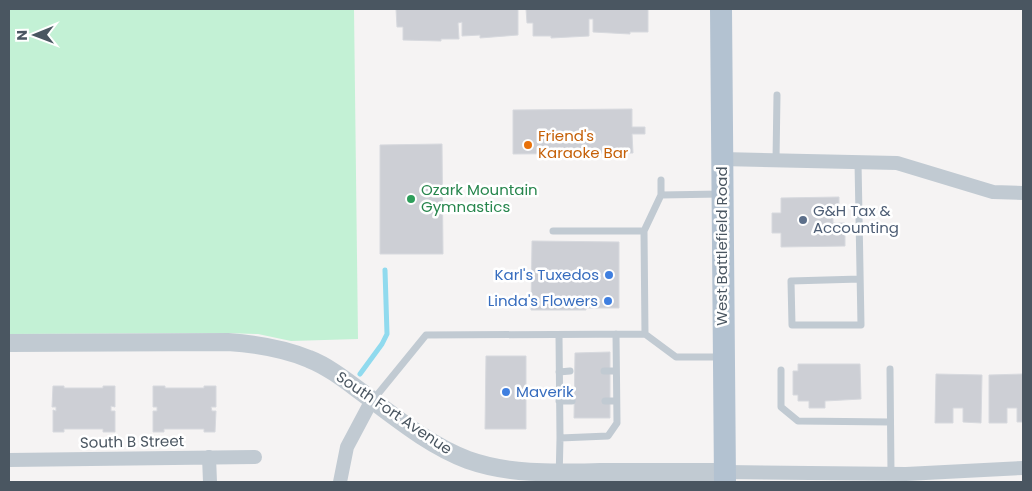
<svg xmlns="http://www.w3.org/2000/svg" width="1032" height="491" viewBox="0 0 1032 491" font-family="Poppins,sans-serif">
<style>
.green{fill:#c3f1d5}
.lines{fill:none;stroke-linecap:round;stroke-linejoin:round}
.stream{stroke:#90daee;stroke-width:5}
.building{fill:#cdcfd5;stroke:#d7d9de}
.service{stroke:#c1cad2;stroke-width:7}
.minor{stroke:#c1cad2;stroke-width:14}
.tertiary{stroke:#c1cad2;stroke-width:18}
.primary{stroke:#b3c2d1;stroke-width:22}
.food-dot{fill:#e8710a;stroke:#fff;stroke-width:2}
.leisure-dot{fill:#2e9e5b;stroke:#fff;stroke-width:2}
.service-dot{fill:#5c6f8a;stroke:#fff;stroke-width:2}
.shop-dot{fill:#3f7fe0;stroke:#fff;stroke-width:2}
.labels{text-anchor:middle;stroke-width:5;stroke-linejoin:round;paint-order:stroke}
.food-label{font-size:15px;fill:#c56008;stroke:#fff;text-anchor:start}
.leisure-label{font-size:15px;fill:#27864d;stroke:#fff;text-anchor:start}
.service-label{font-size:15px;fill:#4e5e75;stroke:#fff;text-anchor:start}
.street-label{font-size:15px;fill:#4a5661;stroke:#fff}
.shop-label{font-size:15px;fill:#366cbe;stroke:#fff;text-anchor:end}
</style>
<rect width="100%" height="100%" fill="#f5f3f3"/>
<path class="green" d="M9,9H354L358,339L291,341L258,334L225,333L9,334Z"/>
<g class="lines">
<path class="stream" d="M360,374L382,344L387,334L385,270"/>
</g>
<path class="building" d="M396,9H518V35L480,38V35L462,36V22L458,23L459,39H441V41L403,40V27H397Z
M526,9H648V32H630V34L593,32V19H589V36L551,38V36H533V23H527Z
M632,109V127H645V134H632L633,153L513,154V110Z
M442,144L443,254H380V145Z
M839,197V216H833V223H845V246L781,247V233H772V213H781V198Z
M532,241L619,242V308H586V310H531Z
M610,352V418H574L575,353Z
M486,356H526V429H485Z
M798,364H860L861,399L825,401V408H809V401H798V395H793V371H798Z
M936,374L982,375L981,423L963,422V408H953V423H935Z
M1023,374V422H1017V408H1007V423H989V375Z
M53,386H64V388H103V386H115V407L111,406V411H115V432H103V429H64V432H53V410L56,411V407H52Z
M153,386H165V388H204V386H216V407H211L212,411H216L215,432H204V429H164V432H153V411H157V407H153Z"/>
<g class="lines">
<path class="service" d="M776,160L777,95
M858,162L861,325H792L791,281L860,279
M661,195L721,194
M553,231H644L645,334
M644,231L661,195V180
M559,335L560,438L608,436L617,423L616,334
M890,369L891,473
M781,370V407L798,421L890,422
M604,371H616
M559,372L570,371
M373,400L426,335L645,334L676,357H721
M559,401H572
M605,401H616
M559,482L560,438"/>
<path class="minor" d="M722,159L897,163L993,192L1023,193
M209,457L210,482
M9,460L255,457
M725,472L906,474L1023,468
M340,482L347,447L372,400"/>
<path class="tertiary" d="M9,343L228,342C256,344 283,348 309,359C327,366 344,379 360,391C394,416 428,445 468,460C510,475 556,473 600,472C641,472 683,472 725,472"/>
<path class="primary" d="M721,9L725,482"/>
</g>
<circle class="food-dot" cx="528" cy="145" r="5"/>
<circle class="leisure-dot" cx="411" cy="199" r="5"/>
<circle class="service-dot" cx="803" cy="220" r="5"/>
<g class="shop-dot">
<circle cx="609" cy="275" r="5"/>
<circle cx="608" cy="301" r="5"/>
<circle cx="506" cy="392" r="5"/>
</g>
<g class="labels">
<g class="food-label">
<text x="538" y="141">Friend's<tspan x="538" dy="17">Karaoke Bar</tspan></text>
</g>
<g class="leisure-label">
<text x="421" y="195">Ozark Mountain<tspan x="421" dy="17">Gymnastics</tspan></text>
</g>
<g class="service-label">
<text x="813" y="216">G&amp;H Tax &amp;<tspan x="813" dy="17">Accounting</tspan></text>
</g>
<g class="street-label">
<text transform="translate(722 246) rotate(-90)" y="5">West Battlefield Road</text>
<text transform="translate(394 413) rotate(34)" y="5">South Fort Avenue</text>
<text transform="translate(132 442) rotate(-1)" y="5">South B Street</text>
</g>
<g class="shop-label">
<text x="599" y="280">Karl's Tuxedos</text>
<text x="598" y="306">Linda's Flowers</text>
<text x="516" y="397" text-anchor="start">Maverik</text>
</g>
</g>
<rect width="1032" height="491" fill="none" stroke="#4a5661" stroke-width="20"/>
<g transform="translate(35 35) rotate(269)" stroke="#ffffff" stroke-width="4" paint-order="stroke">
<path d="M0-4L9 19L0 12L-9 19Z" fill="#4a5661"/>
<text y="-8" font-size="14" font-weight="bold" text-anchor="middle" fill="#4a5661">N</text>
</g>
</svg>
